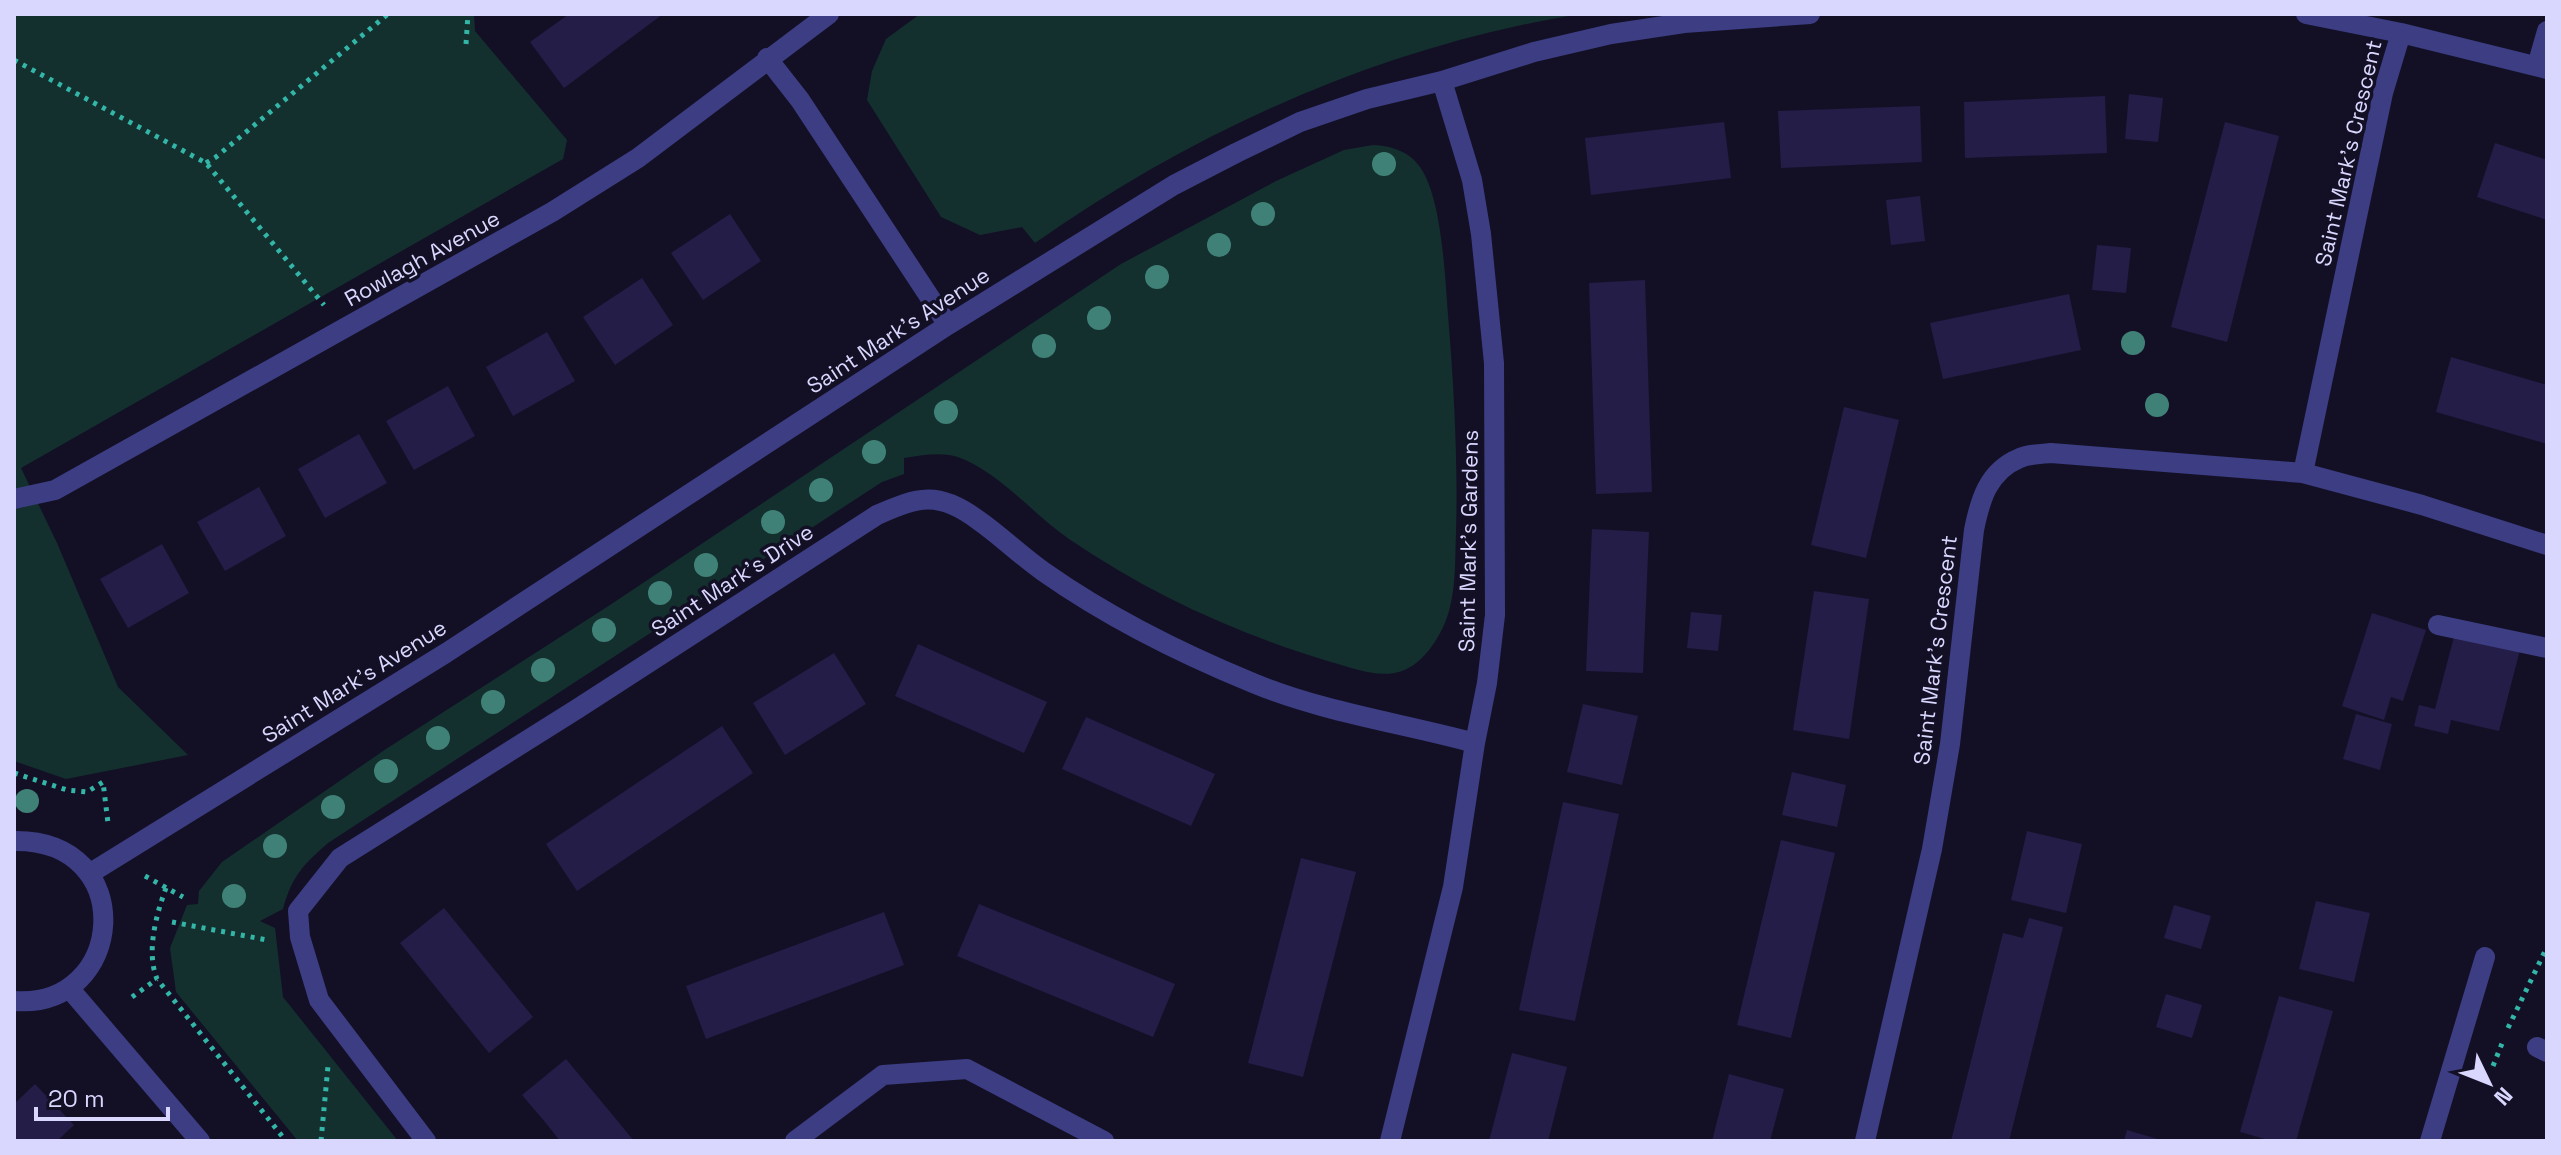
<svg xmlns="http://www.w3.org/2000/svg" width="2561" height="1155" viewBox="0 0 2561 1155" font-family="'Space Grotesk',sans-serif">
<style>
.green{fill:#13302e}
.building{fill:#231d47}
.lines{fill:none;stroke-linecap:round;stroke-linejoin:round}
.path{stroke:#33b5a7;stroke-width:5;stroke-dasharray:4 6;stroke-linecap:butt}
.minor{stroke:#3d3d84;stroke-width:20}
.tree{fill:#408177}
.labels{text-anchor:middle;stroke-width:7;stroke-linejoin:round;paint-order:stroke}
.street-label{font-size:22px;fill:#d9d7fe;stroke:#131026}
</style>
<rect width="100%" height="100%" fill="#131026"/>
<path class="green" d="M14,14H474L475,31L567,140L563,159L21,468L57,543L118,687L188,755L66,779L14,761Z
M920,14H1580C1383,46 1197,129 1035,243L1022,227L980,235L941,217L867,100L872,71L886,39Z
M1373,145C1391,146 1409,151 1420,167C1442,198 1445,277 1448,315C1454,388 1458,460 1456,533C1455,559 1456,586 1449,611C1443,633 1425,663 1402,671C1379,679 1353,668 1331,662C1237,634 1150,594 1069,539C1033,514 1004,477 963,459C945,451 923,455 904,458V474L882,482L328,843C303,865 292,876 283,909L260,921L275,928L283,997L398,1141H298L176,992L170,948L187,905L198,904L199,891L222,862L386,749L610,605L1121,264L1276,181L1344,150Z"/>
<path class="building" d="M569,14H663L564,88L530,42Z
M2129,94L2163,98L2158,142L2125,139Z
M2105,96L2107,153L1965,158L1964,102Z
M1920,106L1922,162L1781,168L1778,111Z
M1724,122L1731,178L1591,195L1585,138Z
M2225,122L2279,136L2227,342L2171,327Z
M2495,143L2547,160V220L2477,197Z
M1920,196L1925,241L1891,245L1886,200Z
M730,214L761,261L703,300L671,253Z
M2097,245L2131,248L2126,293L2092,290Z
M642,278L673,325L615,365L583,317Z
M1645,280L1652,492L1596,494L1589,283Z
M2069,294L2081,350L1943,379L1930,323Z
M547,332L575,381L513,416L486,367Z
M2451,357L2547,385V444L2436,412Z
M448,386L475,436L414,470L386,421Z
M1844,407L1899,420L1866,558L1811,545Z
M359,434L387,483L325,518L298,469Z
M259,487L286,536L225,571L197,522Z
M1592,529L1649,532L1643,673L1586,671Z
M162,544L189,593L128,628L100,579Z
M1814,591L1869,599L1849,739L1793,730Z
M1691,612L1722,615L1718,651L1687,648Z
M2372,613L2426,630L2403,701L2391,697L2384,720L2342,706Z
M2455,633L2520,650L2499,731L2451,720L2448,734L2414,726L2419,705L2435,709Z
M918,644L1047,702L1024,753L895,696Z
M834,653L866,704L785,755L753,703Z
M1583,704L1638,716L1622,785L1567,772Z
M2356,714L2392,724L2380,770L2343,759Z
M1086,717L1215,774L1191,826L1062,769Z
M722,726L753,773L577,891L546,844Z
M1792,772L1846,785L1837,827L1782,815Z
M1563,802L1619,814L1575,1021L1519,1010Z
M2027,831L2082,844L2066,913L2011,900Z
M1781,840L1835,853L1791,1038L1737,1025Z
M1301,858L1356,872L1303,1077L1248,1063Z
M2316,901L2370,913L2354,982L2299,969Z
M979,904L1175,984L1153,1037L957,956Z
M2174,905L2211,916L2201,949L2164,938Z
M444,908L533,1017L489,1053L400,943Z
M884,912L904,965L706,1039L686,986Z
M2029,918L2063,927L2009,1141H1951L2003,933L2023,938Z
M2166,994L2202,1005L2192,1038L2156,1027Z
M2279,996L2333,1011L2296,1141H2272L2240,1132Z
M1512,1053L1567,1067L1548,1141H1489Z
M566,1059L611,1113L634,1141H560L545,1122L522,1095Z
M1729,1074L1784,1089L1770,1141H1712Z
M35,1084L74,1125L57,1141H14V1104Z
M2127,1130L2161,1140L2160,1141H2124Z"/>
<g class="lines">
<path class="path" d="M466,44L468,14
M14,60L206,163L324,305
M206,163L216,157L388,14
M14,773L67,790L87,792L103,782L108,823
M145,876L183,897
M166,888C156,915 146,952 157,979L286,1141
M172,922L267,940
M132,997L157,979
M2508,1028L2547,947
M2493,1066L2503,1041
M321,1141L328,1066"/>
<path class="minor" d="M2306,14L2401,33L2547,69
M767,58L800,100L948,325
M2537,66L2547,31
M2303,473L2383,93L2401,33
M14,499L55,490L552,212L638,158L829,14
M2438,625L2547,648
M14,841C140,839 126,1010 14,1001
M89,874L446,653L948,325L1174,185L1236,153L1300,122L1367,99L1442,81L1534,52L1611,34L1684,23L1810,14
M69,988L200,1141
M2537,1047L2547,1052
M426,1141L319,1000L300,937L298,911L340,858L577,709L877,515C918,497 938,490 978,520C1001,536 1021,556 1044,572C1108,617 1180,653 1253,683C1323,712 1401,723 1475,743
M795,1141L883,1075L967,1069L1104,1141
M1390,1141L1453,887L1475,743L1487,683L1495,615L1494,363L1481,234L1472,180L1442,81
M1865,1141L1932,849L1950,744L1974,530C1980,500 1988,471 2020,458C2029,454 2042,454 2051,453L2303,473L2422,505L2547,545
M2430,1141L2485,957"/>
</g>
<g class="tree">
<circle cx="1384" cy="164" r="12"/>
<circle cx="1263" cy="214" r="12"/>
<circle cx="1219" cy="245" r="12"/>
<circle cx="1157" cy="277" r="12"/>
<circle cx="1099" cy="318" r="12"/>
<circle cx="2133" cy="343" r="12"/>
<circle cx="1044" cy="346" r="12"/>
<circle cx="2157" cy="405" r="12"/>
<circle cx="946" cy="412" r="12"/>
<circle cx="874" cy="452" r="12"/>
<circle cx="821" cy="490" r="12"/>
<circle cx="773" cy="522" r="12"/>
<circle cx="706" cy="565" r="12"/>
<circle cx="660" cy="593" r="12"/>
<circle cx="604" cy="630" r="12"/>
<circle cx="543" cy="670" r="12"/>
<circle cx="493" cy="702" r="12"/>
<circle cx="438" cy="738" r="12"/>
<circle cx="386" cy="771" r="12"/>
<circle cx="27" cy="801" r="12"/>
<circle cx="333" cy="807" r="12"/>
<circle cx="275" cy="846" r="12"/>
<circle cx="234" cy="896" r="12"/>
</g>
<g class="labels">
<g class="street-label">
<text transform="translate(2348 153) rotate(-77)" y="8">Saint Mark's Crescent</text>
<text transform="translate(422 258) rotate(-29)" y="8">Rowlagh Avenue</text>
<text transform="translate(898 330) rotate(-33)" y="8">Saint Mark's Avenue</text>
<text transform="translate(1468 541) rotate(-89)" y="8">Saint Mark's Gardens</text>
<text transform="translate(732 580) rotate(-33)" y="8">Saint Mark's Drive</text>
<text transform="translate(1935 650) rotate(-83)" y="8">Saint Mark's Crescent</text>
<text transform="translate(354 681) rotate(-32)" y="8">Saint Mark's Avenue</text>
</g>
</g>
<rect width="2561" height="1155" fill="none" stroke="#d9d7fe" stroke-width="32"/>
<g transform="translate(2489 1083) rotate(133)" stroke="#131026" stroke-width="6" paint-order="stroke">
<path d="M0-6L14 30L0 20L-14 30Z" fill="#d9d7fe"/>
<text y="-12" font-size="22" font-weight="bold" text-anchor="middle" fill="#d9d7fe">N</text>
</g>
<path d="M36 1107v12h132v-12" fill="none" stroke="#d9d7fe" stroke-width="4"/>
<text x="48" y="1107" font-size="24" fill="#d9d7fe" stroke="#131026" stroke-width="6" paint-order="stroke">20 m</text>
</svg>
